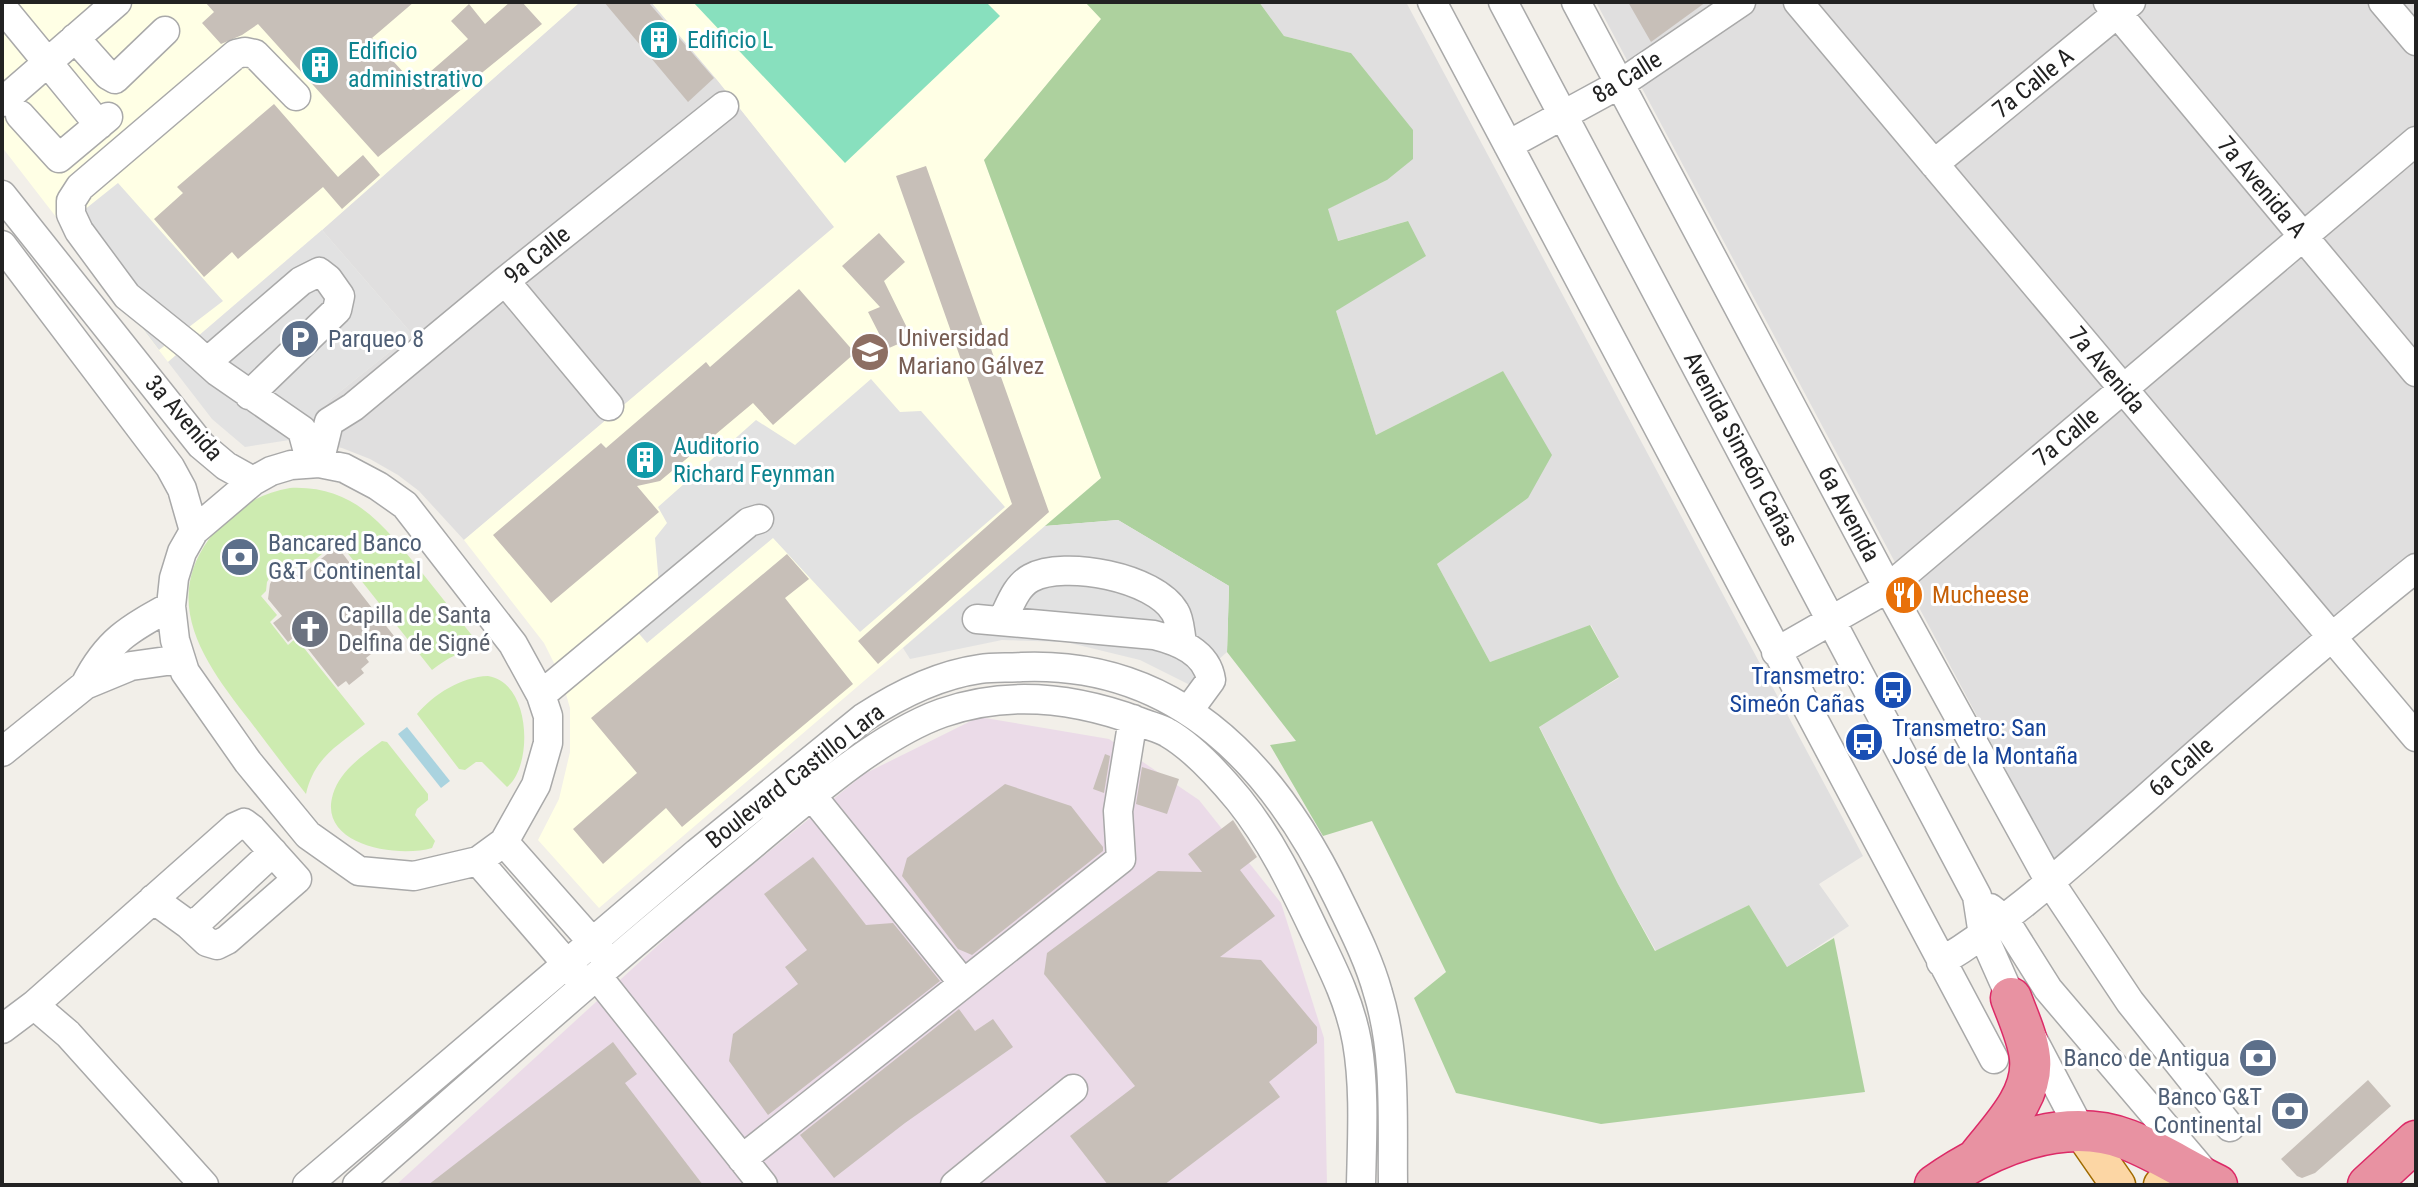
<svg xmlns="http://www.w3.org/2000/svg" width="2418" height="1187" viewBox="0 0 2418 1187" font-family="'Roboto Condensed',sans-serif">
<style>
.residential{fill:#e0dfdf}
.industrial{fill:#ebdbe8}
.education{fill:#ffffe5}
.grass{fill:#cdebb0}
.forest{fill:#add19e}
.pitch{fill:#88e0be}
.parking{fill:#e2e2e2}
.water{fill:#aad3df}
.building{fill:#c7bfb8}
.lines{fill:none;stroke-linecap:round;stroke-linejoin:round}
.minor-casing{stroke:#a9a9a9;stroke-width:31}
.major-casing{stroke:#a06b00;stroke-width:37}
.highway-casing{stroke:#dc2a67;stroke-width:43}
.minor{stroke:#fff;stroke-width:28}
.major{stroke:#fcd6a4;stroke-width:34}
.highway{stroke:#e892a2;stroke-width:40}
.labels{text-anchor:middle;stroke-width:6;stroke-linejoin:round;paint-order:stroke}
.culture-label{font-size:24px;fill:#0d838f;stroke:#fff;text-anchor:start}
.street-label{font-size:24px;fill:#222;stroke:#fff}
.education-label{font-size:24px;fill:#785e54;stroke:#fff;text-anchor:start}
.service-label{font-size:24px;fill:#4e5e75;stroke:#fff;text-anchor:start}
.food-label{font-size:24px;fill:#c56008;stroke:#fff;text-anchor:start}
.worship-label{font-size:24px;fill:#5b616d;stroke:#fff;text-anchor:start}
.transit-label{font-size:24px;fill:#164399;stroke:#fff;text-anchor:end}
</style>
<rect width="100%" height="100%" fill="#f2efe9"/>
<path class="residential" d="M580,2H651L718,81L835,227L464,540L419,491L398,475L370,459L342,448L296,439L332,398L412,334L322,230Z
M1259,2H1406L1863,856L1819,884L1849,926L1787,967L1749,905L1656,951L1618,884L1539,726L1619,678L1591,625L1490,662L1437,564L1528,498L1503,371L1376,435L1336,311L1408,221L1337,241L1327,209L1387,180L1351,53L1284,36Z
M1596,2H2416V586L2065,881Z"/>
<path class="industrial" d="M979,717L1109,739L1199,800L1281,903L1324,1038L1327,1185H396L691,915L864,774Z"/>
<path class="education" d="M2,2H580L322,230L168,362L2,147Z
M651,2H1085L1102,18L984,160L1101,478L599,908L538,840L559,799L570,752V708L561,677L544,643L464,540L834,227L718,81Z"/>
<path class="grass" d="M290,488C356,485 386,528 423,574C443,599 464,625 484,651C461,650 450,656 432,670L356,574L361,570L338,541L301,571L297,567L273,572L267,582L266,591L261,596L277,615L270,622L288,645L296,638L365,724C337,746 314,758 306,794C287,770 268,745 250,721C209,668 160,606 209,539C230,511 256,494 290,488Z
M488,676C532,683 533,767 507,787L482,762H476L465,770L459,769L417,714C434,694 461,677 488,676Z
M382,741L387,742L428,794V800L417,809L415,815L435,841L432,848C398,858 317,846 333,794C340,771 363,755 382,741Z"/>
<path class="forest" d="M1085,2H1259L1284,36L1351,53L1413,130V159L1387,180L1328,209L1338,241L1408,221L1426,256L1336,311L1376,435L1503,371L1552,455L1528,498L1437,564L1490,662L1590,625L1619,677L1539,727L1618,884L1655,951L1749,905L1787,967L1834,938L1865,1092L1601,1124L1456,1093L1414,998L1446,972L1372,821L1323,836L1270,745L1296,741L1227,652L1229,586L1118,520L1045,526L1101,478L984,160L1101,19Z"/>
<path class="pitch" d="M693,2H986L1000,16L845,163Z"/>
<path class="parking" d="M118,183L223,301L159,350L64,226Z
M322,230L412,334L332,398L296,439L245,447L212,419L168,362Z
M871,379L900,412L921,411L1005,507L860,632L773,538L647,643L629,622L659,585L655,538L667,523L658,507L756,420L795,445Z
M1118,520L1229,586L1227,652L1190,685L1140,660L1066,642L1002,640L910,659L903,648L1045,526Z"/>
<path class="water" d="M407,727L450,781L441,788L398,734Z"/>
<path class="building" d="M205,2H414L372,38L415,85L468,39L451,21L469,4L485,24L510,2H522L542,24L378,157L258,24L242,35L221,44L202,23L214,12Z
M604,2H648L714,78L688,102Z
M1628,2H1706L1651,42Z
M274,104L338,177L363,155L380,175L342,209L323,187L238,259L232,252L204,277L154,219L183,193L177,187Z
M926,166L1049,512L878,664L858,641L1012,504L896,176Z
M879,233L905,262L884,281L912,338L889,348V353L868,312L880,307L842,266Z
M799,289L855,353L773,425L753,403L660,481L637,486L659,512L551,603L493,535L601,443L606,448L706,362L710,367Z
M337,546L355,570L347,576L394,636L366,658L369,662L361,669L364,673L349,685L346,681L338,687L297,635L288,642L273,623L282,616L268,599L270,584L275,575L285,572L300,576Z
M787,554L809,579L785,598L853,684L682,827L666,808L603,864L573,829L637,773L591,718Z
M1105,754L1110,756L1104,793L1093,789Z
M1142,767L1179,779L1167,814L1136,804Z
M1005,784L1071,806L1103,847V851L972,955L958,949L902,876L907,858Z
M1233,820L1257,857L1240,870L1275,916L1220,957L1261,960L1317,1027V1043L1269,1082L1280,1097L1164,1185H1108L1070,1136L1135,1086L1044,974L1047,953L1158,871L1202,872L1188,854Z
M813,857L866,925L893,923L940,981L768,1115L729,1061L733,1034L798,984L785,967L807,950L764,894Z
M959,1009L975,1031L993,1019L1013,1047L905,1123L834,1178L800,1135Z
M613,1042L637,1074L625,1083L703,1185H428Z
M2368,1080L2391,1106L2315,1173L2302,1178L2297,1176L2281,1159Z"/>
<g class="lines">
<defs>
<path id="minor" d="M1432,2L1994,1059
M1503,2L1977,896L1983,935L2011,998L2082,1133
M1576,2L1888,588L2050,882L2130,1002L2230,1127
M1798,2L2416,737
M2108,2L2416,372
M2383,2L2416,41
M2,7L99,125
M75,38L108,75L115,79L165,31
M296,96L255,54L245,52L236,54L80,187L71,201V214L79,231L127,296L188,345L218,372L302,430L311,463
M2,102L117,2
M20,115L59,158L108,117
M1508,145L1620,84L1741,2
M1934,164L2131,2
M2,195L201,445L226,466L253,481
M2,245L170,467L182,489L194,531
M505,281L609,406
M207,362L301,281L319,272L328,279L340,296L337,310L249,395
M319,463L344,468L378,486L405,505L513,644L541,695L548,716V743L536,785L504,842L478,861L414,876L359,871L308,835L248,762L185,672L175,640L171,606L174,578L182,552L194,531L253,481L271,471L291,465Z
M319,463L329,422L353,407L505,281L724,106
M977,619L1154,635C1178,641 1207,652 1211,680L1189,710
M1003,619C1010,605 1016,586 1031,578C1064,560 1155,577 1175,612C1180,620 1180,633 1182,642
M1776,652L1888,588L2416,141
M85,685C107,641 129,629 171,606
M541,695L749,522L759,519
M2,752L85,685L131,666L181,659
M812,796L963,983
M504,842L603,954
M478,861L580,979
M153,899L189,925L201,919L273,852
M1990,908L2004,919L2048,989L2202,1170
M1941,962C2014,918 2077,858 2142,802C2232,722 2322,643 2416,568
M597,976L763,1185
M34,1005L235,827L244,823L252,829L297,879L227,940L217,945L207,942L189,925
M2,1029L34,1005L68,1034L204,1185
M742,1159L1121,859L1118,811L1133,719
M307,1185L697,853L863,718C898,695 938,675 980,669C993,667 1008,668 1022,667C1179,661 1275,767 1338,898C1353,929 1369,960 1378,993C1397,1055 1392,1121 1393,1185
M357,1185C485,1073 613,959 745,851C800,805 875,737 942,713C1007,690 1076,698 1140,722C1149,726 1160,728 1168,733C1194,748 1220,777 1239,800C1271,840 1292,884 1314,930C1332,967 1350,1002 1357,1042C1365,1088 1362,1138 1361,1185
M955,1185L1073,1089"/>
<path id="major" d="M2082,1133L2118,1185
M2161,1185L2168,1177L2184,1169"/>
<path id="highway" d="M1979,1156C2001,1128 2034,1096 2030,1058C2028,1038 2018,1017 2011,998
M1935,1185C1989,1147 2063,1115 2128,1140C2159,1152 2187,1171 2217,1185
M2368,1185L2416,1141"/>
</defs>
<use href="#minor" class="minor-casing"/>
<use href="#major" class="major-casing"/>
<use href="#highway" class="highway-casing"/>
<use href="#minor" class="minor"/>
<use href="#major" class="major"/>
<use href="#highway" class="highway"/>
</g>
<defs>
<symbol id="building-disc" viewBox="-11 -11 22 22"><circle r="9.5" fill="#0f9aa8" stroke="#fff"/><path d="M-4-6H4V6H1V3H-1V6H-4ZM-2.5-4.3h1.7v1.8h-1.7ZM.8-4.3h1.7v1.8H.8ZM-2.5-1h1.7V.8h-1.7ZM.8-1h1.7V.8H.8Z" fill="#fff"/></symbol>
<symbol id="parking-disc" viewBox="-11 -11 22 22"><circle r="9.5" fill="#5c6f8a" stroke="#fff"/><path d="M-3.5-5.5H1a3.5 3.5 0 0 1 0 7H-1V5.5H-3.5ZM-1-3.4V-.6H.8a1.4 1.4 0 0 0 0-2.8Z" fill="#fff"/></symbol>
<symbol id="university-disc" viewBox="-11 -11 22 22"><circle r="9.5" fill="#8d6e63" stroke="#fff"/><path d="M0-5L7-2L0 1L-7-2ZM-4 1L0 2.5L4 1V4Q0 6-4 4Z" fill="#fff"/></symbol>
<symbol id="bank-disc" viewBox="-11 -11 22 22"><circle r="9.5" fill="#5c6f8a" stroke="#fff"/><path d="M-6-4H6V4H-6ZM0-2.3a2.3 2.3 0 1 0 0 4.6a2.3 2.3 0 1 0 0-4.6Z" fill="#fff"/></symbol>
<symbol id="restaurant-disc" viewBox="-11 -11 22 22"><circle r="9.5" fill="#e8710a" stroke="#fff"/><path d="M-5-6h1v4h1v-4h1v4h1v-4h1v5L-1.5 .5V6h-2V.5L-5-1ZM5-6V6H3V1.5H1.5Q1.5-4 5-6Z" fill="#fff"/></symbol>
<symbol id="church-disc" viewBox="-11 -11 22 22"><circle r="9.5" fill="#6b7280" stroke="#fff"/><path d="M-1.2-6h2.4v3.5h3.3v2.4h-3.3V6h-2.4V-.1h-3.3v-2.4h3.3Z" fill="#fff"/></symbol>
<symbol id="bus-disc" viewBox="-11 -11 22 22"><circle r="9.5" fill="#1a4fb4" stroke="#fff"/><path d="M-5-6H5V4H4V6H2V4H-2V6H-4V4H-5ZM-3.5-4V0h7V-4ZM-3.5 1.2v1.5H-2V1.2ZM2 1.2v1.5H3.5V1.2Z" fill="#fff"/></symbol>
</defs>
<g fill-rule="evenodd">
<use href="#building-disc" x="637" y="18" width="44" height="44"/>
<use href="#building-disc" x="298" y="43" width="44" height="44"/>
<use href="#parking-disc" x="278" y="317" width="44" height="44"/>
<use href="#university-disc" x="848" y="330" width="44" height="44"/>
<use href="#building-disc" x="623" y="438" width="44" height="44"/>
<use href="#bank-disc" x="218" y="535" width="44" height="44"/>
<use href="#restaurant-disc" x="1882" y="573" width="44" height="44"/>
<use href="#church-disc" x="288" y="607" width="44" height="44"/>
<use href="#bus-disc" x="1871" y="668" width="44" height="44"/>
<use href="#bus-disc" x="1842" y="720" width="44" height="44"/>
<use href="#bank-disc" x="2236" y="1036" width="44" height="44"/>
<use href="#bank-disc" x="2268" y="1089" width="44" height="44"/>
</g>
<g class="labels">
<g class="culture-label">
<text x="687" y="48">Edificio L</text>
<text x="348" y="59">Edificio<tspan x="348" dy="28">administrativo</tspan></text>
<text x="673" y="454">Auditorio<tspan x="673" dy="28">Richard Feynman</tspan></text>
</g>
<g class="street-label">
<text transform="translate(1627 77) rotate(-32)" y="8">8a Calle</text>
<text transform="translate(2033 83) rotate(-39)" y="8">7a Calle A</text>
<text transform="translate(2262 187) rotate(50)" y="8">7a Avenida A</text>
<text transform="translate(537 255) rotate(-39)" y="8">9a Calle</text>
<text transform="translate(2107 370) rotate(50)" y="8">7a Avenida</text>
<text transform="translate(184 418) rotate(49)" y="8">3a Avenida</text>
<text transform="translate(2066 437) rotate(-40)" y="8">7a Calle</text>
<text transform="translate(1741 449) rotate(62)" y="8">Avenida Simeón Cañas</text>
<text transform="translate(1849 514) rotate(62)" y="8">6a Avenida</text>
<text transform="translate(2181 767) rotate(-41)" y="8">6a Calle</text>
<text transform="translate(795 776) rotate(-38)" y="8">Boulevard Castillo Lara</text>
</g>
<g class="education-label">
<text x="898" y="346">Universidad<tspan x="898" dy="28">Mariano Gálvez</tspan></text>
</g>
<g class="service-label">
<text x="328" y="347">Parqueo 8</text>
<text x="268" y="551">Bancared Banco<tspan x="268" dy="28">G&amp;T Continental</tspan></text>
<text x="2230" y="1066" text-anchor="end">Banco de Antigua</text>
<text x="2262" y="1105" text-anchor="end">Banco G&amp;T<tspan x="2262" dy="28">Continental</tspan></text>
</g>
<g class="food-label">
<text x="1932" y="603">Mucheese</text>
</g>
<g class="worship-label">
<text x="338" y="623">Capilla de Santa<tspan x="338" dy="28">Delfina de Signé</tspan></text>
</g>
<g class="transit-label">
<text x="1865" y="684">Transmetro:<tspan x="1865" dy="28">Simeón Cañas</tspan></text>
<text x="1892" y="736" text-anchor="start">Transmetro: San<tspan x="1892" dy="28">José de la Montaña</tspan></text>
</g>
</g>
<rect width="2418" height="1187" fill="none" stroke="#222222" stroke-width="8"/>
</svg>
